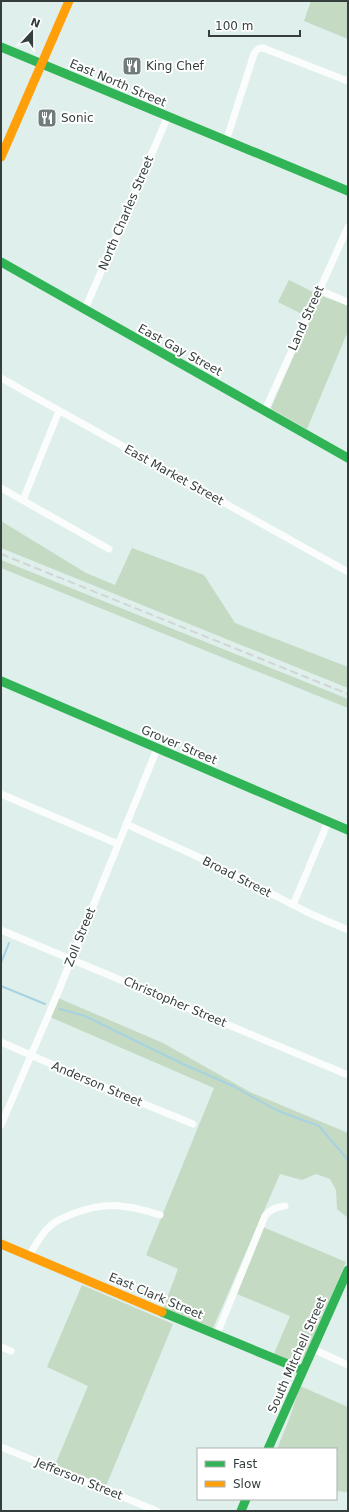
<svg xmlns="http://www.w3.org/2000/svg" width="349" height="1512" viewBox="0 0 349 1512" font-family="'DejaVu Sans',sans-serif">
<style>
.green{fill:#c4dac2}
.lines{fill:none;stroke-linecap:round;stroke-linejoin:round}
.stream{stroke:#a6d2e2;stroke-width:2}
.street{stroke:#fafdfc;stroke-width:7}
.fast{stroke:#30b455;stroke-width:9}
.slow{stroke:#ff9f0a;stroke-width:9}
.rail{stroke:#d1d6d5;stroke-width:2;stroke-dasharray:8 4;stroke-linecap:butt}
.labels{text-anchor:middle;stroke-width:4;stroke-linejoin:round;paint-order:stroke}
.poi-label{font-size:12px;fill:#343f3d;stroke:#fff;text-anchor:start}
.street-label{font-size:12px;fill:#343f3d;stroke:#fff}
</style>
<rect width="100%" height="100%" fill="#dfefec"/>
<path class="green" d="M311,1H348V39L304,21Z
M289,280L315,293L304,315L278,302Z
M322,296L348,306V331L307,429L273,410L271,408L318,300Z
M1,521L86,573L115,585L132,548L204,575L235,623L348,667V688L1,548Z
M1,560L348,699V708L1,568Z
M58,998L163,1043L250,1092L348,1133V1218L337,1209L336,1190L330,1179L316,1174L302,1180L280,1174L213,1328L163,1309L178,1269L146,1255L214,1088L50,1017Z
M263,1227L346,1262L304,1358L298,1364L273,1356L290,1316L237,1294Z
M82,1285L173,1324L106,1486L55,1465L88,1386L47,1367Z
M300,1386L348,1407V1492L336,1491V1449H277L290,1417Z"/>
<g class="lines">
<path class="stream" d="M1,963L9,943
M1,986L45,1004
M60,1009L85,1016L183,1064L233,1086L278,1111L319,1126L348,1160"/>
<path class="street" d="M226,141L254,54C256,50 258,48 263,48L348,81
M319,290L348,302
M85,309L168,116
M1,378L348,572
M265,410L348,227
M1,488L109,549
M23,500L59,411
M1,794L118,844
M126,824L207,861L311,914L348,930
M293,905L328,822
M1,930L348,1075
M1,1042L115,1092L193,1124
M1,1125L54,1002L157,749
M29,1256C35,1246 40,1236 48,1228C56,1220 65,1217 75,1213C107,1201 129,1205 160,1215
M217,1334L265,1216C271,1209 276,1207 285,1206
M1,1347L11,1351
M313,1349L348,1365
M1,1447L157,1511"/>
<path class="fast" d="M1,47L348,191
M1,262L348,458
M1,681L348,830
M162,1312L302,1370
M268,1449L348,1270
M241,1511L246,1499"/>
<path class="slow" d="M1,157L69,1
M1,1244L162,1312"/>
<path class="rail" d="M1,554L348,694"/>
</g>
<defs>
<symbol id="restaurant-square" viewBox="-11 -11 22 22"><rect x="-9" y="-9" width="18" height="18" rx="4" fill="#707d7a" stroke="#fff"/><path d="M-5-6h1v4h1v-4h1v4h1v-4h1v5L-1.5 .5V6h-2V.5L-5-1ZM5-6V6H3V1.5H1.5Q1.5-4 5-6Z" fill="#fff"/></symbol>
</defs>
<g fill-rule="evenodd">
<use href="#restaurant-square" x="121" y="55" width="22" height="22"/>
<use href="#restaurant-square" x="36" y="107" width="22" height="22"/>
</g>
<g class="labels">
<g class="poi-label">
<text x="146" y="70">King Chef</text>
<text x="61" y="122">Sonic</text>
</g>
<g class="street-label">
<text transform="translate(118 83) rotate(23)" y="4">East North Street</text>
<text transform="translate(126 213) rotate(-67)" y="4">North Charles Street</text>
<text transform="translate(306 318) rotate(-66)" y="4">Land Street</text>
<text transform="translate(180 350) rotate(29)" y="4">East Gay Street</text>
<text transform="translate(174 475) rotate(29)" y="4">East Market Street</text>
<text transform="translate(179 745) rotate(23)" y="4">Grover Street</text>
<text transform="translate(237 877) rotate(27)" y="4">Broad Street</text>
<text transform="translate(80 937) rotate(-68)" y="4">Zoll Street</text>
<text transform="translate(175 1002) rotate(23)" y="4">Christopher Street</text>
<text transform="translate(97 1084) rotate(23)" y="4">Anderson Street</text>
<text transform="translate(156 1296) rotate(23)" y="4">East Clark Street</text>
<text transform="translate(297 1355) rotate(-66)" y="4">South Mitchell Street</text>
<text transform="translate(79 1479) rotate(22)" y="4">Jefferson Street</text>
</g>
</g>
<rect width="349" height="1512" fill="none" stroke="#343f3d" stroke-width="4"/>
<rect x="197" y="1448" width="140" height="52" fill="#ffffff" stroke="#aeb2b1"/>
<rect x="205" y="1461" width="20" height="6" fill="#30b455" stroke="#aeb2b1"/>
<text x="233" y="1468" font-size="12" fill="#343f3d">Fast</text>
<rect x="205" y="1481" width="20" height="6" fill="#ff9f0a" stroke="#aeb2b1"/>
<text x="233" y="1488" font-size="12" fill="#343f3d">Slow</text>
<g transform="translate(32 32) rotate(21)" stroke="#ffffff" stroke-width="3" paint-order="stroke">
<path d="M0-3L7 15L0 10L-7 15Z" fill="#343f3d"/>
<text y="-6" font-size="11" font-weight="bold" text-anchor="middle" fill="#343f3d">N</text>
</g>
<path d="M209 30v6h91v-6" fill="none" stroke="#343f3d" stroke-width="2"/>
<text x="215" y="30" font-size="12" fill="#343f3d" stroke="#ffffff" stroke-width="3" paint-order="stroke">100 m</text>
</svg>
